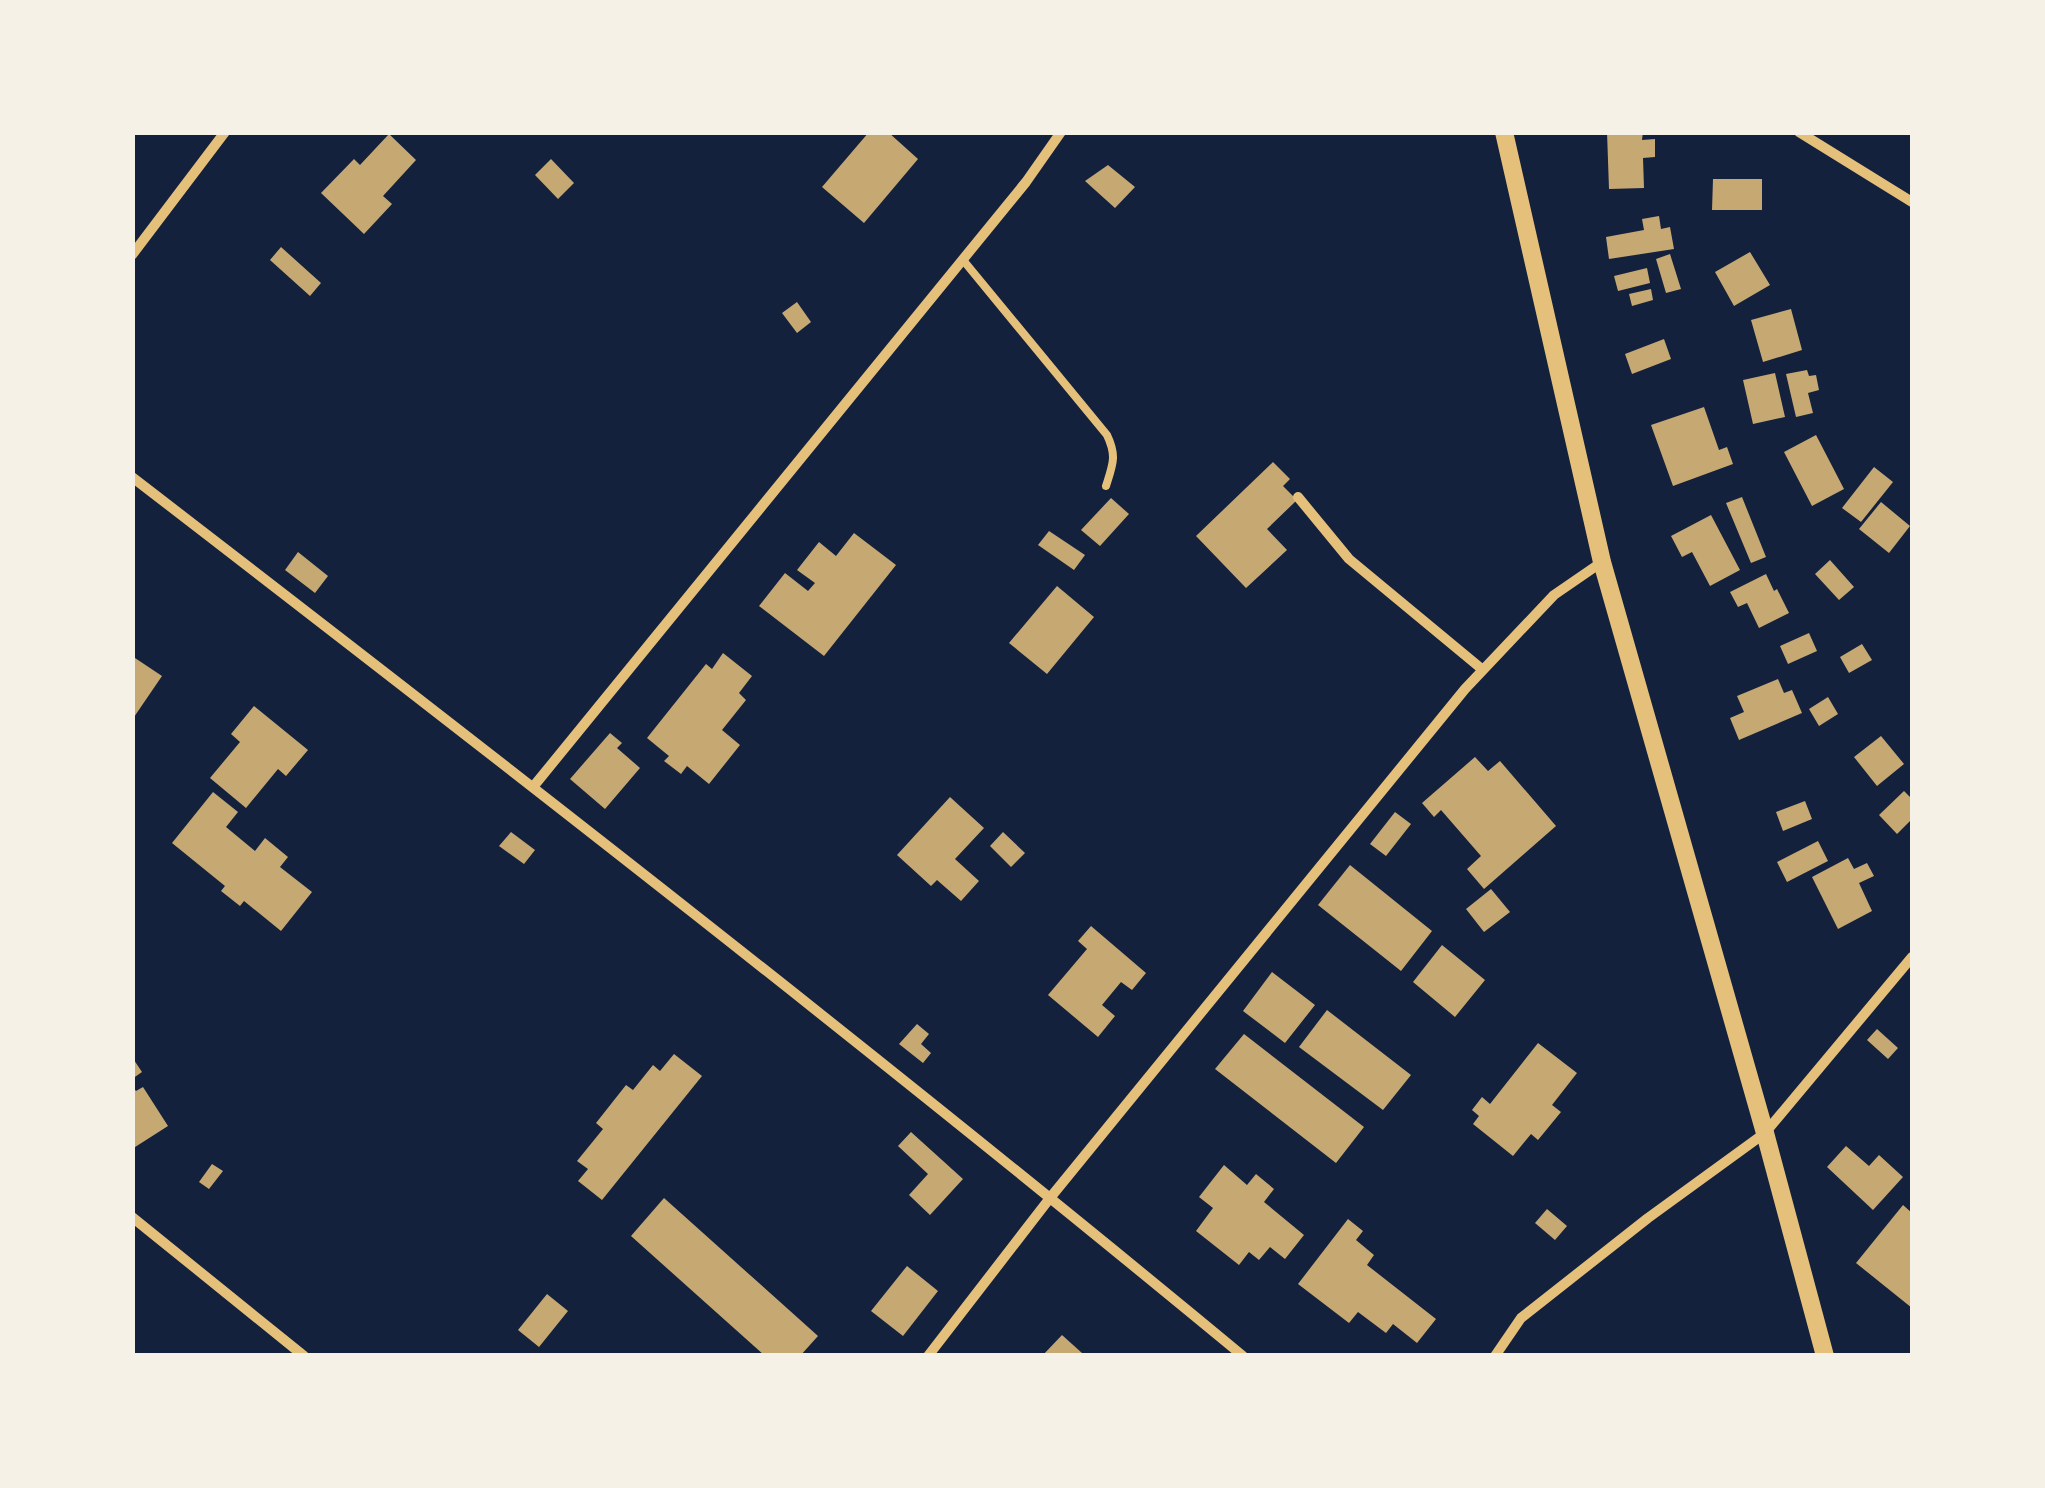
<svg xmlns="http://www.w3.org/2000/svg" width="2045" height="1488" viewBox="0 0 2045 1488" font-family="'Exo 2',sans-serif">
<style>
.building{fill:#c6a872}
.lines{fill:none;stroke-linecap:round;stroke-linejoin:round}
.service{stroke:#e5c07b;stroke-width:8}
.minor{stroke:#e5c07b;stroke-width:10}
.tertiary{stroke:#e5c07b;stroke-width:18}
</style>
<rect width="100%" height="100%" fill="#14213d"/>
<path class="building" d="M869,132H888L918,159L864,223L822,187Z
M1607,132H1643L1642,140L1655,139V157L1643,158L1644,188L1609,189Z
M389,134L416,160L383,196L392,204L364,234L321,193L354,159L360,165Z
M551,159L574,183L558,199L535,175Z
M1108,165L1135,187L1115,208L1085,181Z
M1713,179H1762V210H1712Z
M1659,216L1661,229L1670,227L1674,249L1609,259L1606,237L1644,230L1642,219Z
M281,247L321,283L310,296L270,260Z
M1750,252L1770,285L1734,306L1715,272Z
M1670,254L1681,289L1666,293L1656,259Z
M1647,268L1650,283L1618,291L1614,276Z
M1651,289L1653,300L1632,306L1629,294Z
M797,302L811,322L797,333L782,313Z
M1791,309L1802,350L1763,362L1751,320Z
M1664,339L1671,359L1632,374L1625,354Z
M1807,370L1809,376L1816,375L1819,390L1808,393L1813,413L1796,417L1786,374Z
M1775,373L1785,417L1753,424L1743,380Z
M1704,407L1719,450L1727,447L1733,464L1673,486L1651,425Z
M1816,435L1844,489L1812,506L1784,452Z
M1273,462L1290,479L1283,486L1297,500L1267,529L1287,550L1246,588L1196,536Z
M1874,467L1893,482L1861,522L1842,508Z
M1742,497L1766,557L1751,563L1726,503Z
M1111,498L1129,514L1100,546L1081,530Z
M1881,502L1910,526L1889,553L1859,529Z
M1711,515L1740,570L1710,586L1692,552L1682,557L1671,536Z
M1049,531L1085,555L1074,570L1038,545Z
M854,533L896,565L824,656L759,606L785,573L808,591L815,583L797,570L819,542L836,556Z
M298,552L328,576L315,593L285,570Z
M1830,560L1854,587L1839,600L1815,574Z
M1766,574L1774,591L1777,589L1789,613L1759,628L1747,603L1738,607L1730,592Z
M1057,586L1094,617L1047,674L1009,643Z
M1809,633L1817,651L1788,664L1780,646Z
M1862,644L1872,660L1849,673L1840,657Z
M723,653L752,676L739,693L746,700L722,730L740,745L709,784L687,766L681,774L664,761L669,756L647,738L706,664L712,669Z
M132,656L162,676L132,720Z
M1778,679L1784,693L1792,690L1802,713L1739,740L1730,718L1744,712L1737,696Z
M1828,697L1838,714L1819,726L1809,709Z
M254,706L308,750L286,776L278,769L246,808L210,778L240,742L231,734Z
M610,733L622,743L617,748L640,768L605,809L570,779Z
M1881,736L1904,764L1877,786L1854,757Z
M1475,757L1488,771L1500,761L1556,826L1484,889L1467,869L1481,856L1441,810L1434,817L1422,803Z
M1904,791L1912,799V819L1897,834L1879,815Z
M213,792L238,812L226,827L255,851L265,838L288,857L280,867L312,892L281,931L244,901L240,906L221,891L225,886L172,843Z
M950,797L984,828L955,859L979,881L961,901L937,880L931,886L897,855Z
M1805,801L1812,819L1783,831L1776,812Z
M1395,812L1411,824L1386,856L1370,844Z
M511,832L535,850L524,864L499,846Z
M1003,832L1025,853L1011,867L990,846Z
M1818,841L1828,861L1787,882L1777,862Z
M1848,858L1854,869L1867,863L1874,876L1859,883L1872,911L1838,929L1812,877Z
M1350,865L1432,931L1401,971L1318,905Z
M1491,889L1510,912L1484,932L1466,909Z
M1091,926L1146,973L1132,990L1121,982L1102,1005L1115,1016L1098,1037L1048,995L1087,949L1078,941Z
M1442,945L1485,980L1455,1017L1413,982Z
M1272,972L1315,1005L1285,1043L1243,1011Z
M1327,1010L1411,1075L1383,1110L1299,1047Z
M917,1024L929,1034L921,1044L931,1053L923,1063L899,1044Z
M1877,1029L1898,1048L1888,1059L1867,1040Z
M1244,1034L1364,1127L1336,1163L1215,1069Z
M1538,1043L1577,1073L1552,1105L1561,1112L1538,1140L1531,1134L1513,1156L1473,1124L1479,1116L1472,1110L1482,1097L1490,1104Z
M674,1054L702,1076L602,1200L578,1181L588,1169L577,1161L603,1129L596,1123L626,1085L633,1090L653,1065L660,1071Z
M132,1057L142,1072L132,1079Z
M132,1086L136,1091L143,1087L168,1126L132,1149Z
M911,1132L963,1179L930,1215L909,1195L928,1174L898,1146Z
M1846,1146L1869,1166L1879,1155L1903,1177L1873,1210L1827,1167Z
M212,1164L223,1171L209,1189L199,1182Z
M1224,1165L1247,1185L1256,1174L1274,1189L1264,1202L1304,1235L1285,1259L1270,1247L1259,1260L1249,1252L1239,1265L1196,1231L1213,1208L1199,1197Z
M664,1198L818,1336L800,1356H765L631,1236Z
M1903,1205L1912,1213V1308L1856,1263Z
M1547,1209L1567,1226L1555,1240L1535,1223Z
M1348,1219L1363,1231L1356,1240L1374,1255L1367,1265L1436,1319L1417,1343L1393,1324L1386,1333L1358,1312L1349,1323L1298,1284Z
M907,1266L938,1291L903,1336L871,1311Z
M547,1294L568,1311L539,1347L518,1330Z
M1062,1335L1082,1353L1080,1356H1042Z"/>
<g class="lines">
<path class="service" d="M963,260L1107,435C1117,456 1113,464 1106,486"/>
<path class="minor" d="M1799,132L1912,202
M132,255L225,132
M132,477C506,765 879,1055 1243,1356
M1298,497L1349,559L1483,670
M533,787L1026,182L1061,132
M132,1217L304,1356
M928,1356L1050,1198L1465,689L1554,595L1602,562
M1495,1356L1521,1318L1648,1218L1765,1133L1912,957"/>
<path class="tertiary" d="M1504,132L1602,562L1765,1133L1825,1356"/>
</g>
<rect width="2045" height="1488" fill="none" stroke="#f6f1e7" stroke-width="270"/>
</svg>
